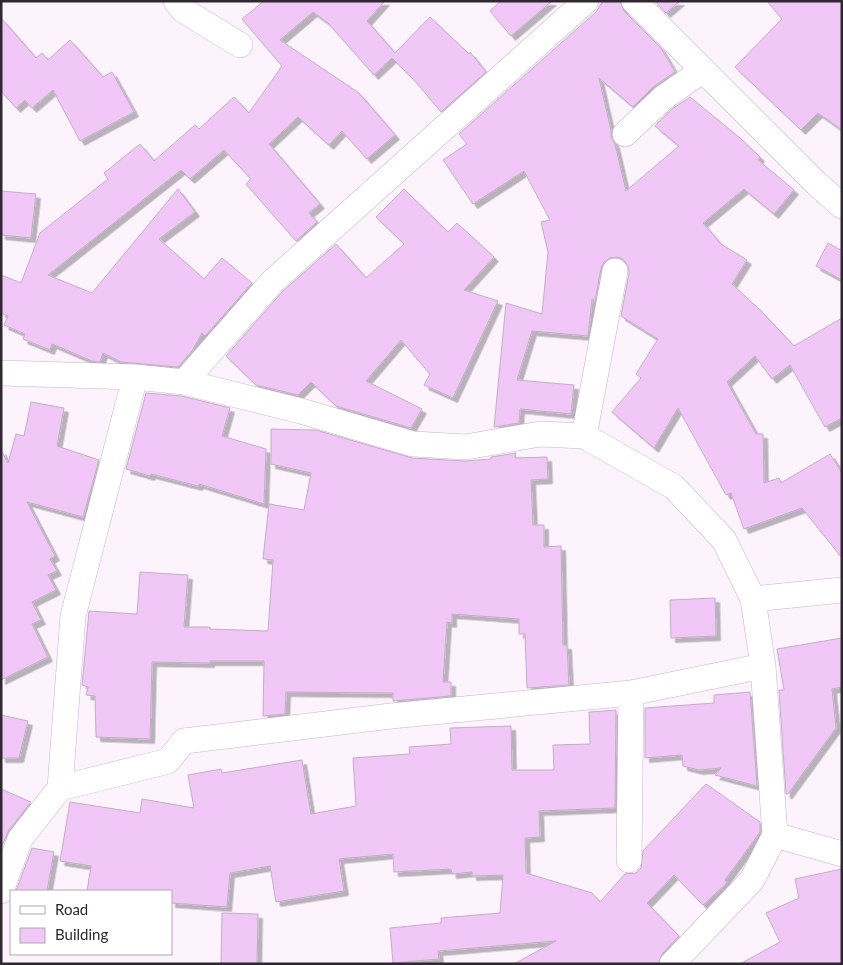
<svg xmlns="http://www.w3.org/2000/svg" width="843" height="965" viewBox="0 0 843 965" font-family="Lato,sans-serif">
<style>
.building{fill:#f0c7f6;stroke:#c2aec5;filter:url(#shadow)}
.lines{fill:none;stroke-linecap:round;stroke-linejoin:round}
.minor-casing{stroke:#c7b3ca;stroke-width:26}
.minor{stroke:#fff;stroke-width:25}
</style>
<defs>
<filter id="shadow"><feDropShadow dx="4.5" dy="4.5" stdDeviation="0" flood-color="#0004"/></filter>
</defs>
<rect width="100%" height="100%" fill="#fcf3fd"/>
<path class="building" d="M264,1H385L367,21L395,53L430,17L469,54L470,52L486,72L441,112L416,82L392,58L374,75L328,23L313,12L280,40L359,93L395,135L367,159L342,131L329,145L298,117L269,144L320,204L309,213L317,222L296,241L246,184L251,179L224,150L190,179L181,170L48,275L92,293L178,189L195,212L159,239L204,279L222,258L252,283L205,336L202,333L192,351L178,367L121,362L103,353L100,362L92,361L52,344L50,350L23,339L25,334L4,325L8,316L1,313V275L21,283L40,233L108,179L104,173L140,144L154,161L195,125L199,129L234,97L249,113L282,66L242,19Z
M501,1H552L511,36L490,11Z
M603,1H620L624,11L661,48L675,72L653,87L633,107L599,78L611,130V137L615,144L626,191L679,146L655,126L672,109L690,97L740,138L760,157L758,160L794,190L774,214L744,189L703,223L721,244L747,260L732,284L761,311L794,346L842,318V418L825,427L790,365L772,379L755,356L727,382L756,434H763L764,483L779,478L781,483L830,454L842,473V558L802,508L744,529L731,493L726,495L678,408L654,448L612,412L641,378L636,374L658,339L621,316L629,273L628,266L624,260L618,257L610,258L604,262L601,268L595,301L592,299L588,336L532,331L517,380L574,385L571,414L520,409L519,423L494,427L506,303L542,314L548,252L541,222L550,220L524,171L473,204L443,160L467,144L459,134L596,12Z
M655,1H680L666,13Z
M767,1H842V130L818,113L801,130L735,67L782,19Z
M1,18L36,58L42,53L48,60L70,40L103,77L112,72L134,112L80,141L53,90L32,108L25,100L16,108L1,91Z
M404,189L448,232L457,223L494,257L464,290L498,301L453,398L424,385L430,374L401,340L366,381L422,409L411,428L336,406L311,382L298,395L256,385L226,356L282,292L336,244L366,278L404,244L376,217Z
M1,191L36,194L31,238L1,235Z
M828,243L842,251V280L816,266Z
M146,393L182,396L230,408L222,436L266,449L264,504L199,484L198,486L151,474L150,476L126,469Z
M31,402L64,408L57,446L99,460L83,517L27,502L55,556L50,559L57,571L48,575L56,590L32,602L41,620L32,624L48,657L1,680V450L8,463L16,434L24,436Z
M271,429L316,430L412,458L465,461L491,459V457L516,453L515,458L547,457L548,479L531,480L533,525H544V547L561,546L563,645H567L569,685L527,688L525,634H519V619L452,614V623L447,622L443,682H451V696L393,701V693L286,692L285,714L263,716L264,661H210V663L152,662L150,739L96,737L95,696L86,695L88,687L82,685L89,611L137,614L140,572L188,575L184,627H210V629L268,631L273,560L263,559L269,504L304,510L311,473L271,464Z
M715,598L716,636L671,638L670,600Z
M842,638V687L832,689L836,728L788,794H786L779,690H784L777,649Z
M750,692L757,786L715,775L721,768L699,770L683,766L682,755L645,758V708L714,703V695Z
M616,710L615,808L539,811L540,837L525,838L526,873L592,893L600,902L625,874L636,873L641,868L643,851L706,784L760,822V832L725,880L727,883L703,905L674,875L647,903L679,936L662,954L658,964H514L556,941L438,951L439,959L393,963L390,928L441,923V918L500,913L503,875L472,876V872L452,874L451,869L394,872L393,854L339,859L344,891L276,902L270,866L230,873L227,907L171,903V891H87L91,866L60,861L70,802L140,813L142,799L194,808L188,775L221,769L222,773L302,760L311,814L356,806L353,758L410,754L409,747L451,744L450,728L511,726L512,770H554L553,745L590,744L589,712Z
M1,715L28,721L19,758H1Z
M1,789L31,802L9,830L1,848Z
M32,848L54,852L47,891H16Z
M842,869V964H740L780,942L766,913L799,898L795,879Z
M222,913L258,914L257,964H221Z"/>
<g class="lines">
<defs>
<path id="minor" d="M176,1L183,10L240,45
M634,1L817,184L842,206
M625,134L663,98L703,70
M1,373L135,377L184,382L301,411L413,444L466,447L540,434L584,436L674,487L724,540L753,599L763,666L775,835L752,880L672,964
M184,382L272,282L586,1
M584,436L615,271
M753,599L842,590
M60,788L168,761L184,741L391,716L631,693L763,666
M775,835L842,854
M629,860L631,693
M1,891L20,839L60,788L73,616L135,377"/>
</defs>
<use href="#minor" class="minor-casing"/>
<use href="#minor" class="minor"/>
</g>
<rect width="843" height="965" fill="none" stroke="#302831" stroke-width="5"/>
<rect x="10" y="890" width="162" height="65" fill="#ffffff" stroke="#aca9ad"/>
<rect x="20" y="906" width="25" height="8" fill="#ffffff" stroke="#aca9ad"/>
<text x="55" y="915" font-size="15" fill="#302831">Road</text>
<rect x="20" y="928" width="25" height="15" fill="#f0c7f6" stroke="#aca9ad"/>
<text x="55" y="940" font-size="15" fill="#302831">Building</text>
</svg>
